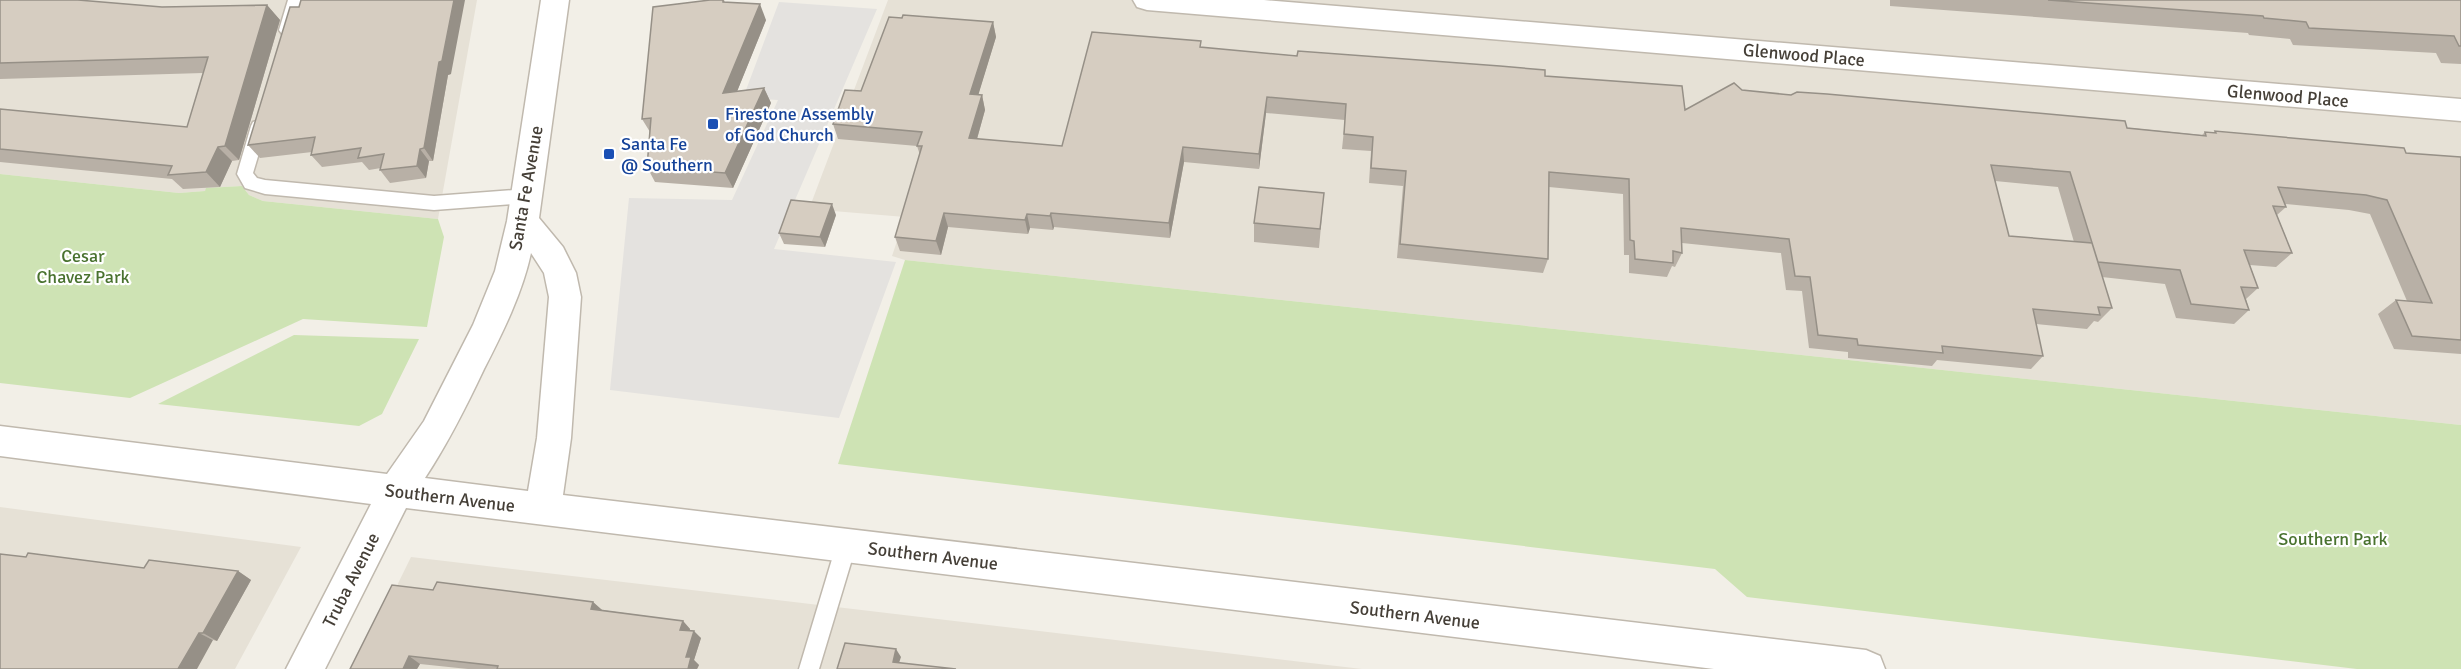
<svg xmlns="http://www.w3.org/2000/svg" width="2461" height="669" viewBox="0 0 2461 669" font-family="Signika,sans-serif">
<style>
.residential{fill:#e6e1d6}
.green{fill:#cee3b4}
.parking{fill:#e4e2df}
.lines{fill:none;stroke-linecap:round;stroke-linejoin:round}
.service-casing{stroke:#c0b9ae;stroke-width:3}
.minor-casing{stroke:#c0b9ae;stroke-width:3}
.tertiary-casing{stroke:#c0b9ae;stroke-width:3}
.service{fill:#fff;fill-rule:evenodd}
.minor{fill:#fff;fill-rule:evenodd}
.tertiary{fill:#fff;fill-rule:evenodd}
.wall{fill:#b8b0a6;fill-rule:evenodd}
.shaded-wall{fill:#969087}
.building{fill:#d6cdc1;stroke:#969087;stroke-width:1.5}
.transit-dot{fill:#1a4fb4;stroke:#fff;stroke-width:2}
.labels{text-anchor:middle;stroke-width:4.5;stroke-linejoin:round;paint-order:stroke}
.street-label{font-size:18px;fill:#453f37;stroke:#fff}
.transit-label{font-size:18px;fill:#164399;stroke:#fff;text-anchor:start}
.park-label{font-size:18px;fill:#49722f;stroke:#fff}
</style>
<rect width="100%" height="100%" fill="#f2efe7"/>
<path class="residential" d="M0,0H477L438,219L263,201L249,195L242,186L207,188L205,191L179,193L0,174Z
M888,0H2461V425L905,260L892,256L905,217L809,209Z
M0,507L301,547L235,669H0Z
M411,557L1362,669H356Z"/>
<path class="green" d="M0,174L179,193L205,191L206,188L242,186L249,195L263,201L438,219L444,237L427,327L303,319L130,398L0,383Z
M905,260L2461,425V669H2357L1747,597L1715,569L838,464Z
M294,335L419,339L382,414L359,426L158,404Z"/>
<path class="parking" d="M779,2L877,9L774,249L896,262L839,418L610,390L629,198L732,200L778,100L743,98Z"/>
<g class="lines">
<defs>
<path id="service" d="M288,0H304L295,30L292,34H282L279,30Z
M259,120L265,122L267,126L253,173L257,178L265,180L434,196L527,189L533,191L535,196L533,201L527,203L434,210L265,194L245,188L237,174L251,126L253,122Z
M846,537L853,540L856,546L819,669H799L836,546L839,540Z"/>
<path id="minor" d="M1133,0H1264L2461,99V121L1147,10L1137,7Z"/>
<path id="tertiary" d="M541,0H569L539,218L563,247L576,273L581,297L571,438L563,495L1866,650L1880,656L1885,669H1714L406,508L325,669H286L371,504L0,456V426L387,474L424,421L473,325L495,271L507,221ZM531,253L544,273L549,297L537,438L528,491L425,478C448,443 466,407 484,369C503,332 522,294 531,253Z"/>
</defs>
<use href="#service" class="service-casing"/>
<use href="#minor" class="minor-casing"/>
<use href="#tertiary" class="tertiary-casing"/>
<use href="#service" class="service"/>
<use href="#minor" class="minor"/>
<use href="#tertiary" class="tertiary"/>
</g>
<path class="wall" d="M0,0L85,1L162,7L267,5L280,20L239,160L232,161L220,187L183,189L172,179L0,162V109L187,127L203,73L0,79Z
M710,0H724L725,2L766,20L737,91L764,88L771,103L733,188L655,182L647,167L650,132L642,119Z
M1890,0H2461V64L2441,63L2436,53L2293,45L2290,39L2249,35L2248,33L1890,6Z
M299,7L451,74L448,75L433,161H429L426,178L390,183L380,170L381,168L369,170L362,162L322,167L311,155L312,152L260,158L248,145Z
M902,18L993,22L996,37L978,95H982L985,110L977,139L1062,146L1201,48L1545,76L1685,110L1742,90L2202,135L2205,132L2213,133L2215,131L2406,153L2461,157V354L2394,349L2378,314L2396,300L2407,301L2370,214L2349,210L2285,204L2286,207L2277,215L2292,253L2276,267L2250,265L2258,288L2246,299L2249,310L2234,324L2176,318L2165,284L2102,277L2112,308L2098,322L2094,321L2087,329L2036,324L2043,356L2031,369L1937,360L1932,366L1848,358V352L1809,348L1802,291L1786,290L1781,253L1682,243V253L1675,267L1672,266L1667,277L1629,273V255H1624L1623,194L1549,187L1548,259L1543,273L1397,258L1403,186L1369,183L1371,151L1342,149L1345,120L1266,113L1259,169L1184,162L1170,238L1054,227L1053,230L1030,228L1028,234L948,227L941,255L900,251L895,237L920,155L917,146L838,139L833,124L861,91ZM1995,181L2058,187L2074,242L2009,236Z
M1324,193L1319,248L1254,242V223Z
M836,215L825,247L784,244L779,233Z
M26,557L144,568L238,571L251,580L217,641L213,640Z
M433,590L593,602L602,610L683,621L690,629V631L701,638L694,660L699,665L697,669H468L420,664L417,669H350Z"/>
<path class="shaded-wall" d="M454,0H465L451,74L448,75L433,161L424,148L439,62Z
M760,4L766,20L730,109L723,93Z
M267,5L280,20L239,160L225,146Z
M993,22L996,37L974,109L970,94Z
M764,88L771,103L733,188L725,173Z
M982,95L985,110L973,153L969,138Z
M1267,97L1266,113L1259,169V154Z
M218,147L232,161L220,187L206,172Z
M1183,147L1184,162L1170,238L1169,223Z
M420,149L429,161L426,178L417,166Z
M832,204L836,215L825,247L820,237Z
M944,213L948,227L941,255L936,241Z
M1051,213L1054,227L1053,230L1050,216Z
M1027,214L1030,228L1028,234L1025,220Z
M238,571L251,580L217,641L203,633Z
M593,602L602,610L591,609Z
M683,621L690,629L688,638L680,630Z
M694,631L701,638L694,660L699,665L697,669H688L686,657Z
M199,633L213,640L197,669H178Z
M896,649L901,657L897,669L893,662Z
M409,656L420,664L417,669H403Z"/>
<path class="building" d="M0,0H78L162,7L267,5L225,146L218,147L206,172L168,175L172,166L0,149V109L187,127L208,57L0,63Z
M301,0H454L442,61L439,62L424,148L420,149L417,166L380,170L384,154L358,158L361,148L311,155L315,137L248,145L290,7H299Z
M710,0H723V2L760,4L723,93L764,88L725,173L647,167L651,118L642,119L653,7Z
M2048,0H2461V46H2459L2454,36L2309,28L2306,22L2264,18L2263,16Z
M903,15L993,22L970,94L982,95L969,138L1062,146L1092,32L1201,41L1200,47L1297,56L1298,51L1500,66L1545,70V76L1682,86L1685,110L1734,83L1742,90L1791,95L1797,92L1827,94L2125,121L2127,128L2206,136L2205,132L2216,133L2215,131L2404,148L2406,153L2461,157V340L2412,336L2396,300L2432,303L2387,200L2366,195L2278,187L2286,207L2273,206L2292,253L2244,250L2258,288L2241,287L2249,310L2191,304L2180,270L2098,262L2070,172L1991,165L2009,236L2092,243L2112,308L2098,307L2100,315L2033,309L2043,356L1942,346L1943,353L1858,345L1857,339L1818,335L1810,277L1795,276L1789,239L1681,228L1682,253L1673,251V263L1635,259L1634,241L1630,240L1629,179L1549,172L1548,259L1400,244L1406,171L1371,168L1373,137L1344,134L1346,104L1267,97L1259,154L1183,147L1169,223L1051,213L1050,216L1027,214L1025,220L944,213L936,241L895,237L922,146H917L922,132L833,124L845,90L861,91L889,17L902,18Z
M1259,187L1324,193L1320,229L1254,223Z
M791,200L832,204L820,237L779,233Z
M28,553L144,568L149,560L238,571L203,633H199L178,669H0V554L26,557Z
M437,582L593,602L591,609L683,621L680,630L694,631L686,657H691L688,669H497L498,666L409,656L403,669H350L392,585L433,590Z
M845,643L896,649L893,662L956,669H837Z"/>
<g class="transit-dot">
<rect x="707" y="118" width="12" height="12" rx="3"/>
<rect x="603" y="148" width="12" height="12" rx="3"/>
</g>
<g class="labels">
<g class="street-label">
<text transform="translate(1804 55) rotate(5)" y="6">Glenwood Place</text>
<text transform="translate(2288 96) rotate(5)" y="6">Glenwood Place</text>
<text transform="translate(526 188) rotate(-80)" y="6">Santa Fe Avenue</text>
<text transform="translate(450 498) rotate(7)" y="6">Southern Avenue</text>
<text transform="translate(933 556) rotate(7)" y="6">Southern Avenue</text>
<text transform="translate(351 580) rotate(-63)" y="6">Truba Avenue</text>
<text transform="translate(1415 615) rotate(7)" y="6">Southern Avenue</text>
</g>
<g class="transit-label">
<text x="725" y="120">Firestone Assembly<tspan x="725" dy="21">of God Church</tspan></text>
<text x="621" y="150">Santa Fe<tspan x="621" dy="21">@ Southern</tspan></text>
</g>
<g class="park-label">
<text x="83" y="262">Cesar<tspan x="83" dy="21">Chavez Park</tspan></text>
<text x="2333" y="545">Southern Park</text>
</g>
</g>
</svg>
